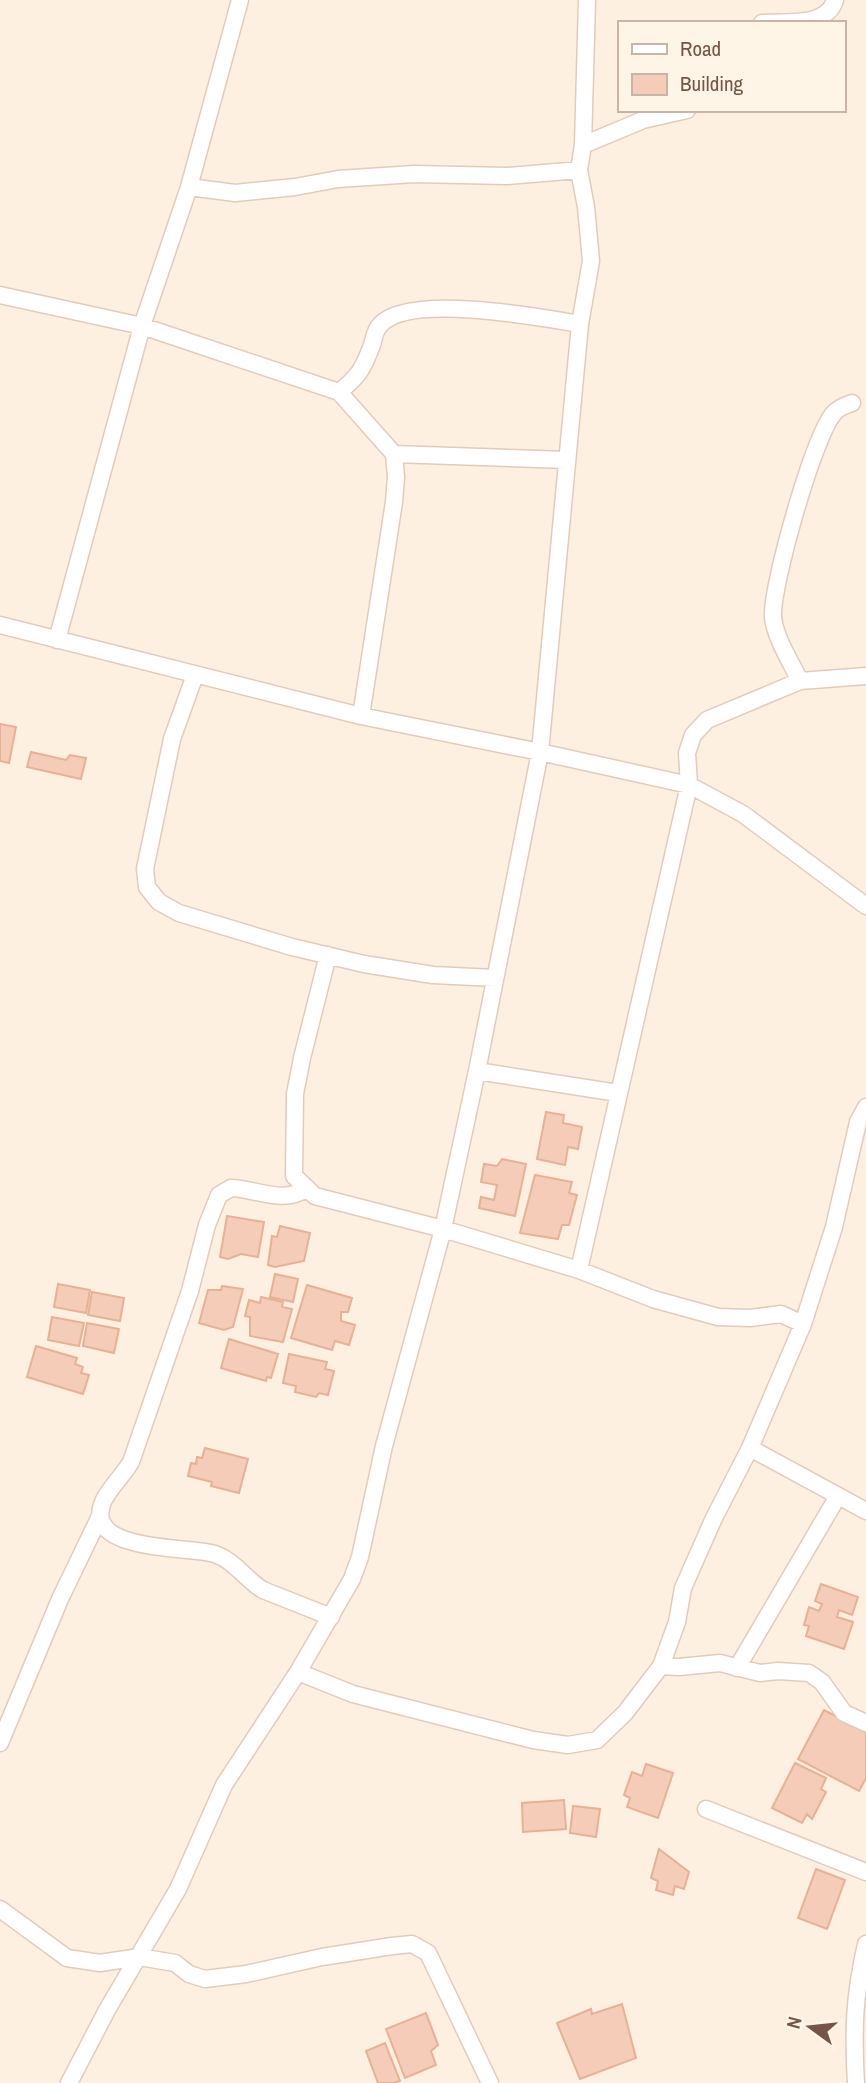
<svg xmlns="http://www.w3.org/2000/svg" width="866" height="2083" viewBox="0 0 866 2083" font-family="'Archivo Narrow',sans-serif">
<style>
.building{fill:#f4ccb7;stroke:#e7b196;stroke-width:2}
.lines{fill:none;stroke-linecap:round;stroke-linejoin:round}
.street-casing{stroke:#e1ccbc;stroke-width:19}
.street{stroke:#fff;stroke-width:16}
</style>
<rect width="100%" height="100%" fill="#fdf0e0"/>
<path class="building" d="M0,724L16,727L9,763L0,761Z
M31,752L66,760L70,755L86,758L81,779L27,767Z
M546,1112L564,1115L563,1123L582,1127L578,1149L568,1147L565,1165L537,1159Z
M502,1159L526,1164L515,1216L479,1208L481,1197L494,1200L497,1185L481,1182L484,1164L497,1166Z
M535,1175L572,1182L569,1193L577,1195L569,1225H562L558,1239L520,1233Z
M227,1216L264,1222L258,1257L241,1254L228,1259L220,1257Z
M280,1226L310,1233L304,1261L275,1267L268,1265L272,1236L277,1237Z
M275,1274L298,1279L293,1302L270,1297Z
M58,1284L90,1290L86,1313L54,1307Z
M307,1285L352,1298L348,1312H341V1321L355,1325L349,1345L335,1341L332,1350L291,1338Z
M222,1286L243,1289L233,1327L224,1330L199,1323L208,1290H221Z
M92,1292L124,1298L120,1321L88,1315Z
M261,1297L283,1302L282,1307L292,1309L283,1342L250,1336V1317L245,1316L249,1300L260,1303Z
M52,1317L84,1323L79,1346L48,1340Z
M87,1323L119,1329L114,1353L83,1346Z
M229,1339L278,1354L271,1378L267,1377L266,1381L221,1368Z
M36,1346L77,1358L75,1364L83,1367L81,1373L89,1375L83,1394L27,1377Z
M289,1354L327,1362L325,1369L334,1371L328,1395L319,1393L316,1397L295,1392L296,1386L283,1383Z
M205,1448L248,1459L239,1493L211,1486L212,1482L188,1476L191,1463L196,1464L197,1457L202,1458Z
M821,1584L858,1597L852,1615L839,1610L837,1617L853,1622L844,1649L806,1636L809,1626L804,1625L809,1607L819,1611L822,1604L815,1601Z
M824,1710L866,1732V1778L859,1791L798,1759Z
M795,1763L826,1778L821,1789L826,1792L812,1819L807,1814L802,1823L772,1808Z
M646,1764L673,1773L658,1818L627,1807L630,1798L624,1795L632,1772L642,1776Z
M564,1800L566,1829L523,1832L522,1803Z
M573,1806L600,1809L596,1837L570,1833Z
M659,1849L689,1872L684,1889L675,1886L673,1895L656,1890L658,1881L651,1878Z
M816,1869L845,1880L827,1929L798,1918Z
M622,2004L636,2058L580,2079L557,2023L591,2009L592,2014Z
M426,2013L438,2045L431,2051L436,2065L405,2078L386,2029Z
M385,2043L400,2081L394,2083H378L366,2051Z"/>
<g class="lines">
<defs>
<path id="street" d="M762,23C785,21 827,28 835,0
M583,145L643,120L687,110
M189,187L235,193L295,187L338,179L414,174L507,176L579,170
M0,295L142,326L339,392L394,454L396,477L394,502L361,716
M339,392C359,376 363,369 372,345C374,338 375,330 380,325C408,293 540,317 580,324
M394,454L567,460
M0,625L361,716L540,752L689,785L743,814L866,906
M57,640L142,326L189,187L240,0
M195,675L172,739L145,869L147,887L159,902L179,913L292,947L364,964L433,975L495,978
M800,681C791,662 775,638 773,617C771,587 814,435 834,413C838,408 846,405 852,403
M328,955L302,1058L295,1094L294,1176L315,1196L443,1229L579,1270L653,1299L718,1317L750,1318L781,1314L803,1324
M477,1071L618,1093
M307,1188C284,1205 257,1189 231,1188L219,1195L207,1225L190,1291L131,1462C124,1474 107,1491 103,1502C82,1553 190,1546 215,1554C235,1561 246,1580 263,1590L331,1617
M579,1270L689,785L687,753L693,735L707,720L800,681L866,676
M750,1448L866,1511
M661,1666L679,1667L720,1663L760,1673L778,1671L809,1673L822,1682L844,1713L866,1723
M737,1668L838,1496
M298,1672L353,1694L533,1740L568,1745L597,1740L625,1713L661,1666L677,1622L683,1588L714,1518L750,1448L803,1324L834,1227L858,1122L866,1107
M0,1743L60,1599L100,1516
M706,1809L866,1872
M0,1909L67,1958L100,1963L139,1957L175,1963L189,1974L205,1979L246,1974L322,1957L392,1946L412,1944L428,1953L490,2083
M69,2083L107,2010L178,1889L224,1785L298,1672L352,1579L360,1557L384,1446L443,1229L477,1071L540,752L580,324L591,261L586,207L579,170L583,145L587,0
M856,2083C853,2030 854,1997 866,1944"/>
</defs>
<use href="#street" class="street-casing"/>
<use href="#street" class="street"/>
</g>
<rect x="618" y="21" width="228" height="91" fill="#fff5e7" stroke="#c8b5a7" stroke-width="2"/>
<rect x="632" y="44" width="35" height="10" fill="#ffffff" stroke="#c8b5a7" stroke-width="2"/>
<text x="680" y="56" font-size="21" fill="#755546">Road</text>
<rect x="632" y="74" width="35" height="21" fill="#f4ccb7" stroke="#c8b5a7" stroke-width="2"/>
<text x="680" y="91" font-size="21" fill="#755546">Building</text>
<g transform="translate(810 2027) rotate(285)" stroke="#fff5e7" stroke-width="5" paint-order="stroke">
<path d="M0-5L12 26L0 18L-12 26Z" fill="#755546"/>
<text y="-10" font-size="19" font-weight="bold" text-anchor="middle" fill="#755546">N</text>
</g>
</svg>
